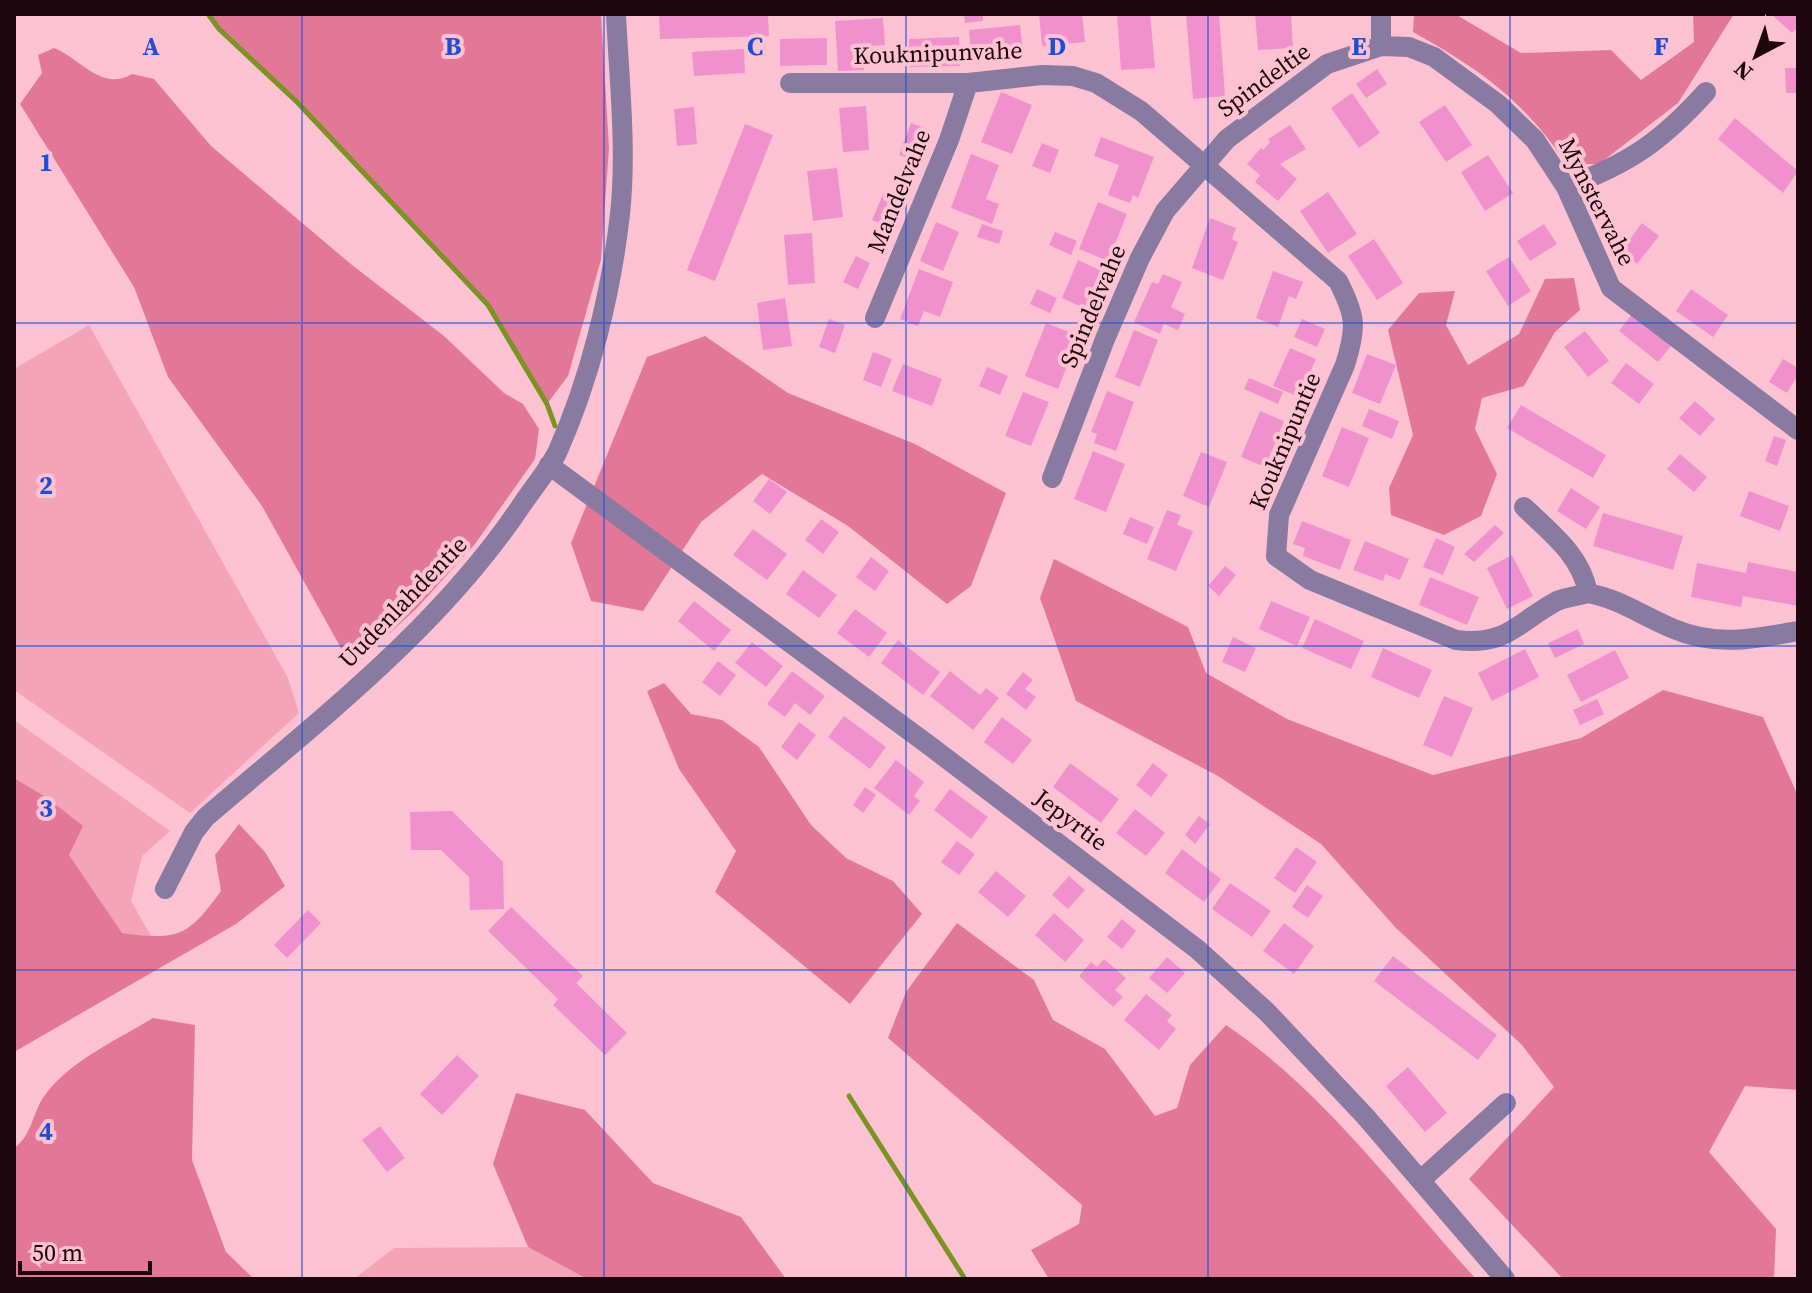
<svg xmlns="http://www.w3.org/2000/svg" width="1812" height="1293" viewBox="0 0 1812 1293" font-family="'Source Serif 4',serif">
<style>
.green{fill:#f5a3b9}
.forest{fill:#e37798}
.lines{fill:none;stroke-linecap:round;stroke-linejoin:round}
.stream{stroke:#7a9323;stroke-width:5}
.building{fill:#f091ce}
.minor{stroke:#887aa1;stroke-width:20}
.grid{fill:none;stroke:#1d4ed8;stroke-width:2;stroke-opacity:0.55}
.labels{text-anchor:middle;stroke-width:8;stroke-linejoin:round;paint-order:stroke}
.street-label{font-size:24px;fill:#1d060d;stroke:#fcc2d1}
.grid-label{font-size:26px;text-anchor:middle;font-weight:bold;fill:#1d4ed8;stroke:#fcc2d1;stroke-width:8;stroke-linejoin:round;paint-order:stroke}
</style>
<rect width="100%" height="100%" fill="#fcc2d1"/>
<path class="green" d="M89,325L288,678L299,713L190,813L14,690V369Z
M14,720L170,831L142,856L131,901L151,936L121,933L69,855L82,826L46,797L14,778Z
M528,1247L587,1279H354L394,1248Z"/>
<path class="forest" d="M208,14H601L609,148L601,260L568,376L547,404L488,305L297,102L219,29Z
M1414,14H1455L1521,53L1611,50L1641,80L1694,42L1693,14H1734L1678,103L1599,164H1567C1522,99 1481,70 1413,32Z
M54,48C81,59 102,92 132,74L154,79L211,146L352,265L444,336L504,393L523,404L539,429L535,459L475,544L417,608L352,668L262,506L168,377L134,287L20,104L42,73L38,55Z
M1574,278L1580,310L1555,332L1524,386L1482,398L1475,429L1497,474L1481,516L1444,535L1391,515L1389,488L1413,435L1388,330L1419,293L1455,291L1446,325L1468,365L1519,334L1545,279Z
M705,336L788,393L915,444L1006,493L971,586L947,604L848,526L762,474L701,522L643,611L591,601L571,543L647,357Z
M1054,559L1188,627L1206,673L1287,719L1433,775L1581,738L1663,690L1763,717L1798,796V1090L1745,1086L1709,1152L1776,1229L1774,1279H1563L1469,1179L1554,1087L1522,1045L1396,928L1321,844L1218,776L1076,701L1040,598Z
M664,683L691,714L722,720L759,747L811,825L846,858L893,881L922,914L850,1004L715,892L736,851L679,769L647,691Z
M14,778L46,797L83,826L69,855L122,933C178,940 187,938 221,891L215,855L239,824L265,852L285,886L236,924L14,1052Z
M957,923L1034,980L1053,1020L1105,1049L1155,1116L1177,1108L1190,1065L1226,1025C1324,1091 1397,1192 1476,1279H1049L1031,1250L1079,1224L1082,1205L888,1038L906,992Z
M153,1018L195,1025L192,1160L226,1252L254,1279H14V1148C33,1135 32,1112 45,1095C71,1060 117,1040 153,1018Z
M516,1093L585,1110L653,1183L741,1217L786,1279H587L528,1247L493,1164Z"/>
<g class="lines">
<path class="stream" d="M208,14L219,29L297,102L488,305L547,404L555,426
M849,1096L965,1279"/>
</g>
<path class="building" d="M659,14H768L769,36L660,39Z
M964,14H983V21L965,23Z
M1039,14H1082L1085,42L1042,46Z
M1117,14H1150L1155,68L1121,70Z
M1186,14H1219L1225,96L1193,99Z
M1255,14H1291L1293,48L1258,50Z
M1771,14H1798V27L1792,33Z
M883,18L885,45L862,47L864,70L838,71L835,21Z
M1020,25L1023,53L971,57L969,30Z
M959,37L960,66L910,67L909,39Z
M827,38V65L780,66V39Z
M744,49L745,73L694,76L692,52Z
M1785,68H1798V93H1786Z
M1377,69L1387,84L1366,98L1356,84Z
M1001,92L1032,105L1012,154L981,142Z
M1352,93L1380,133L1359,148L1331,108Z
M1445,105L1472,145L1446,162L1419,122Z
M866,106L869,150L843,152L839,108Z
M694,107L697,144L677,146L674,109Z
M1735,118L1798,171L1783,193L1718,139Z
M911,123L924,128L913,160L899,155Z
M745,124L773,135L715,281L687,270Z
M1290,125L1306,149L1280,164L1297,179L1278,201L1255,182L1260,175L1247,164L1261,148L1263,150L1270,142L1268,139Z
M1101,137L1154,157L1138,198L1133,195L1130,203L1108,195L1119,165L1094,156Z
M1042,143L1059,150L1050,173L1032,166Z
M971,154L999,165L986,199L999,204L992,224L951,208Z
M1488,155L1513,193L1485,211L1461,172Z
M837,168L843,217L813,221L807,171Z
M884,192L898,197L886,226L872,220Z
M1328,192L1357,234L1328,253L1300,211Z
M1098,202L1127,214L1108,261L1079,249Z
M1210,218L1236,228L1232,239L1238,242L1223,280L1192,268Z
M936,222L959,232L943,271L920,261Z
M1642,223L1659,236L1637,264L1621,251Z
M982,224L1003,231L999,244L977,237Z
M1544,224L1557,244L1530,261L1517,241Z
M1055,232L1077,241L1071,255L1049,245Z
M812,233L815,283L788,285L784,235Z
M1374,239L1403,283L1377,300L1348,256Z
M856,256L870,263L858,289L843,282Z
M1509,257L1531,291L1508,306L1486,271Z
M1078,260L1104,272L1088,310L1062,298Z
M919,269L953,282L940,317L924,311L918,326L900,319Z
M1273,271L1303,282L1296,299L1289,296L1278,327L1256,318Z
M1163,274L1182,282L1171,307L1185,314L1178,330L1164,324L1160,334L1134,322L1152,282L1158,284Z
M1037,289L1057,298L1050,313L1030,304Z
M1691,289L1728,315L1713,337L1676,311Z
M785,298L792,346L763,350L757,303Z
M1632,314L1671,346L1658,362L1619,331Z
M829,319L845,325L835,353L819,347Z
M1302,319L1325,329L1317,347L1294,337Z
M1046,323L1079,336L1058,389L1025,376Z
M1134,330L1158,340L1140,387L1115,377Z
M1585,331L1609,361L1588,377L1564,347Z
M1290,348L1316,359L1299,397L1273,386Z
M873,352L892,359L881,387L863,380Z
M1367,354L1396,365L1380,404L1352,393Z
M1783,359L1798,368V375L1787,393L1769,382Z
M1626,363L1654,384L1639,404L1611,383Z
M903,364L942,379L932,406L892,391Z
M987,367L1008,376L1000,395L979,386Z
M1249,378L1283,392L1278,404L1244,389Z
M1107,391L1134,402L1116,451L1094,443L1097,434L1091,432Z
M1023,392L1049,402L1031,446L1005,436Z
M1695,401L1715,419L1700,436L1679,418Z
M1521,405L1606,455L1593,478L1507,428Z
M1369,409L1399,421L1392,439L1362,426Z
M1260,411L1284,421L1265,467L1241,457Z
M1342,427L1369,438L1349,487L1322,476Z
M1774,436L1786,440L1777,466L1765,461Z
M1093,451L1125,464L1106,512L1074,499Z
M1201,452L1227,462L1209,507L1183,496Z
M1680,454L1707,477L1694,492L1667,469Z
M769,479L787,492L770,514L753,501Z
M1571,488L1600,507L1586,529L1557,511Z
M1749,491L1789,506L1780,531L1740,516Z
M1167,510L1181,515L1177,525L1193,531L1176,571L1147,559Z
M1603,513L1683,536L1673,570L1593,546Z
M1130,517L1154,527L1147,544L1123,534Z
M821,519L839,532L823,554L805,540Z
M1302,521L1351,540L1340,570L1303,556L1305,548L1293,544Z
M1495,525L1504,533L1474,562L1464,554Z
M753,529L787,554L767,580L733,555Z
M1436,538L1455,547L1443,575L1423,567Z
M1365,541L1409,559L1400,580L1385,574L1383,581L1353,570Z
M1512,555L1533,596L1507,609L1487,568Z
M871,557L889,571L875,591L856,577Z
M1748,562L1798,572V606L1743,596L1741,607L1691,597L1697,563L1746,573Z
M1225,566L1236,575L1219,596L1208,586Z
M803,570L837,595L819,618L786,594Z
M1430,577L1479,597L1467,625L1419,605Z
M694,601L731,630L714,651L678,621Z
M1271,601L1310,617L1297,646L1259,629Z
M855,609L887,633L869,657L837,633Z
M1315,619L1364,641L1351,669L1302,648Z
M1578,629L1584,644L1555,658L1548,643Z
M1233,637L1256,648L1245,672L1222,662Z
M898,640L940,672L923,695L881,663Z
M752,642L783,666L766,687L735,663Z
M1383,648L1432,670L1419,698L1371,677Z
M1525,649L1539,677L1492,701L1478,673Z
M1615,650L1629,678L1581,702L1567,675Z
M718,661L736,675L720,696L702,682Z
M792,671L825,696L810,715L795,703L785,717L767,704Z
M950,671L980,695L986,688L999,698L973,730L930,696Z
M1023,672L1033,680L1025,689L1036,697L1026,710L1006,694Z
M1444,696L1473,708L1452,757L1423,745Z
M1597,699L1604,714L1580,725L1573,710Z
M844,716L886,747L870,769L828,737Z
M1002,717L1032,740L1013,764L984,742Z
M799,722L816,735L797,760L781,747Z
M896,760L924,782L914,796L920,801L909,815L874,788Z
M1070,763L1119,799L1101,823L1053,787Z
M1153,763L1168,775L1151,797L1136,785Z
M865,787L876,795L863,813L853,805Z
M950,789L988,817L971,839L934,810Z
M1135,809L1165,833L1146,856L1116,833Z
M452,811L503,862L504,909L470,910L469,877L441,850H411L410,812Z
M1199,816L1210,824L1195,844L1185,835Z
M957,841L975,854L959,875L941,862Z
M1296,847L1317,862L1295,893L1274,878Z
M1182,849L1221,879L1204,902L1165,873Z
M996,871L1026,896L1008,917L978,892Z
M1069,876L1085,890L1068,909L1052,895Z
M1230,883L1271,911L1252,937L1212,909Z
M1307,885L1323,896L1308,918L1292,907Z
M511,907L583,976L576,983L627,1033L605,1055L553,1005L558,999L488,931Z
M308,910L321,923L287,958L274,945Z
M1054,913L1084,940L1065,962L1035,935Z
M1122,919L1136,931L1122,949L1107,937Z
M1284,923L1314,946L1294,974L1263,951Z
M1393,956L1497,1035L1478,1060L1374,981Z
M1167,957L1185,973L1167,993L1149,978Z
M1104,959L1126,978L1115,990L1123,997L1113,1007L1079,976L1091,962L1097,967Z
M1146,994L1172,1015L1167,1021L1176,1029L1159,1050L1124,1020Z
M457,1055L479,1076L442,1115L420,1094Z
M1408,1067L1447,1113L1425,1132L1386,1086Z
M380,1126L405,1158L387,1172L362,1140Z"/>
<g class="lines">
<path class="minor" d="M1381,46L1409,47L1434,57L1498,104L1535,140L1566,187L1611,288L1798,430
M790,83H968L1042,75L1073,76L1096,83L1141,111L1338,281C1356,316 1357,327 1345,365L1279,515L1276,556L1310,580L1456,640C1508,646 1516,623 1557,601C1566,597 1578,596 1588,593
M1566,187C1628,164 1661,142 1706,92
M875,318L949,140L968,83
M549,465L930,746L1197,949L1267,1012L1365,1116L1505,1279
M1052,478L1105,339L1140,258L1165,211L1227,139L1327,64L1381,46V14
M1524,507C1551,533 1581,555 1588,593C1620,599 1644,617 1674,629C1716,647 1755,639 1798,631
M165,889L194,832L206,817C319,720 440,628 523,503C534,487 548,470 557,453C590,379 611,294 620,214C627,149 619,79 616,14
M1422,1179L1506,1103"/>
</g>
<path class="grid" d="M302,14V1279M604,14V1279M906,14V1279M1208,14V1279M1510,14V1279M14,323H1798M14,646H1798M14,970H1798"/>
<g class="labels">
<g class="street-label">
<text transform="translate(938 53) rotate(-2)" y="8">Kouknipunvahe</text>
<text transform="translate(1264 80) rotate(-36)" y="8">Spindeltie</text>
<text transform="translate(899 191) rotate(-68)" y="8">Mandelvahe</text>
<text transform="translate(1597 202) rotate(63)" y="8">Mynstervahe</text>
<text transform="translate(1093 306) rotate(-67)" y="8">Spindelvahe</text>
<text transform="translate(1285 441) rotate(-67)" y="8">Kouknipuntie</text>
<text transform="translate(403 602) rotate(-46)" y="8">Uudenlahdentie</text>
<text transform="translate(1071 820) rotate(37)" y="8">Jepyrtie</text>
</g>
</g>
<g class="grid-label">
<text x="151" y="55">A</text>
<text x="453" y="55">B</text>
<text x="755" y="55">C</text>
<text x="1057" y="55">D</text>
<text x="1359" y="55">E</text>
<text x="1661" y="55">F</text>
<text x="46" y="171">1</text>
<text x="46" y="494">2</text>
<text x="46" y="817">3</text>
<text x="46" y="1140">4</text>
</g>
<rect width="1812" height="1293" fill="none" stroke="#1d060d" stroke-width="32"/>
<g transform="translate(1756 56) rotate(221)" stroke="#fcc2d1" stroke-width="6" paint-order="stroke">
<path d="M0-6L14 30L0 20L-14 30Z" fill="#1d060d"/>
<text y="-12" font-size="22" font-weight="bold" text-anchor="middle" fill="#1d060d">N</text>
</g>
<path d="M20 1261v12h130v-12" fill="none" stroke="#1d060d" stroke-width="4"/>
<text x="32" y="1261" font-size="24" fill="#1d060d" stroke="#fcc2d1" stroke-width="6" paint-order="stroke">50 m</text>
</svg>
